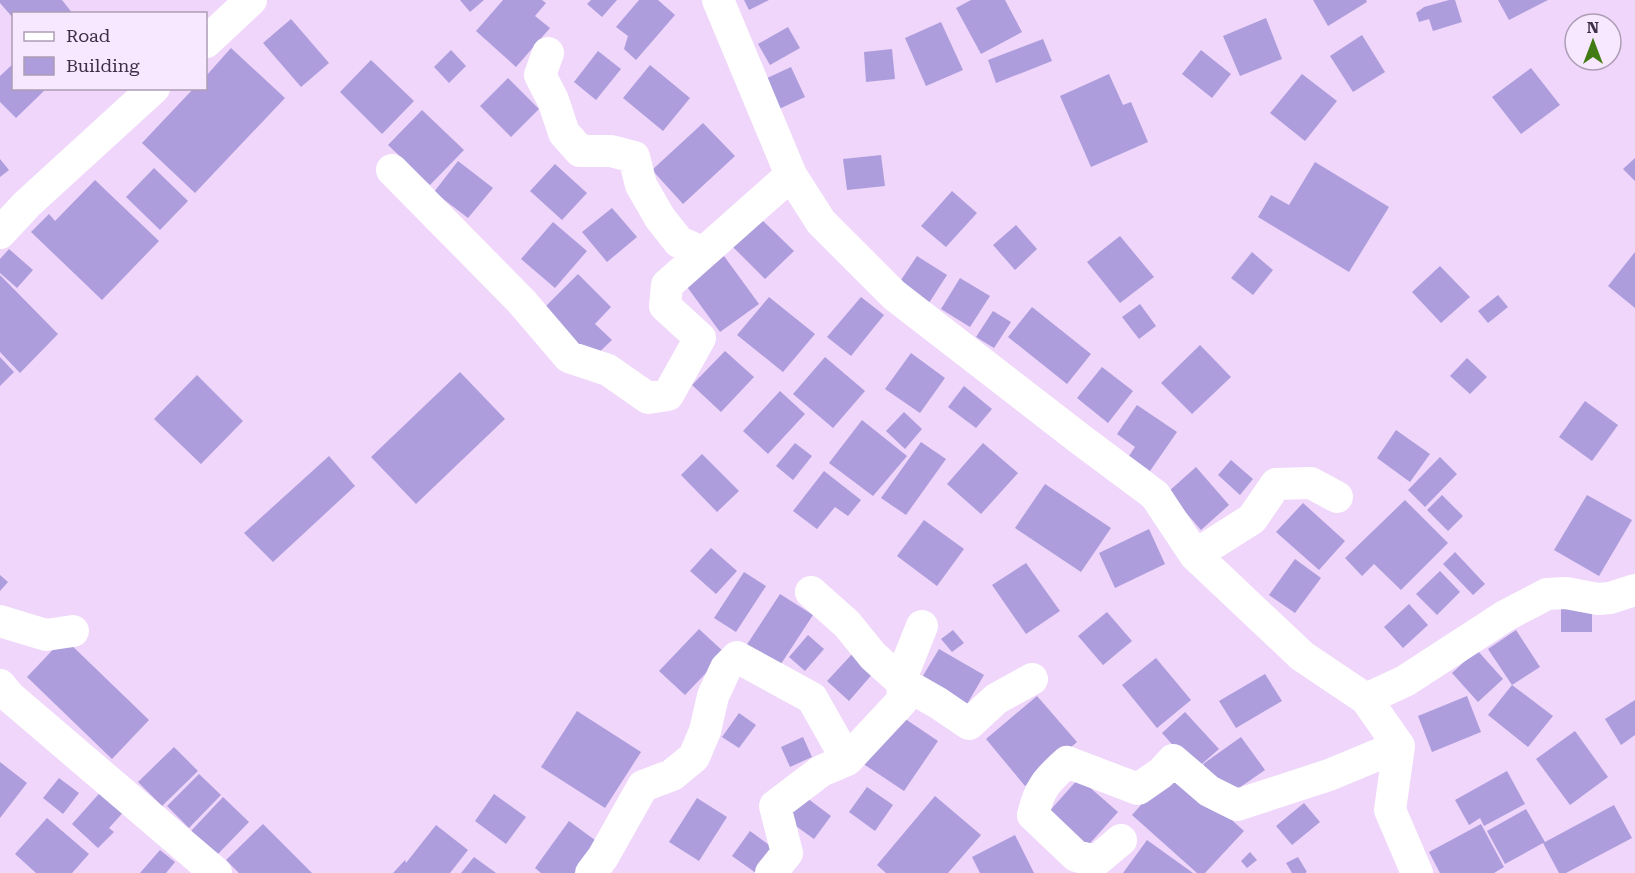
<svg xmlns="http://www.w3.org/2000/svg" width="1635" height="873" viewBox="0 0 1635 873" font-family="'Roboto Serif',serif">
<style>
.building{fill:#ad9ddc}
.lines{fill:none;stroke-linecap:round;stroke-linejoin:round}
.minor{stroke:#fff;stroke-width:32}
</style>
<rect width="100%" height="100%" fill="#efd6fa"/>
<path class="building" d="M0,0H62L73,14H14V19L0,3Z
M460,0H484L470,12Z
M503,0H542L546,3L535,16L550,28L516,67L476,31Z
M591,0H617L602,17L587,4Z
M639,0H658L675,15L636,60L624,49L628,36L616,27Z
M744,0H769L749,10Z
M971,0H1005L1022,32L981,54L956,8Z
M1313,0H1366L1367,2L1328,26Z
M1449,0H1455L1462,22L1433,31L1429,19L1419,22L1416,13L1424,7Z
M1498,0H1548L1509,20Z
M1266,18L1282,59L1240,76L1223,36Z
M291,19L329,63L301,87L263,43Z
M941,22L963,70L926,86L905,38Z
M788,27L800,48L770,65L758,44Z
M1362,35L1385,72L1353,92L1330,56Z
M1043,39L1052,61L996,83L988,60Z
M231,48L285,98L195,193L142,143L194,88H206V76Z
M892,49L895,79L866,82L864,52Z
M451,50L466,66L449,83L434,67Z
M1201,50L1231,74L1212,98L1182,74Z
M598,51L621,69L596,100L574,82Z
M371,60L414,101L382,134L340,92Z
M14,63V88H47L16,118L0,102V76Z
M650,65L690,98L663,131L623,98Z
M791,67L805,97L779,109L765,79Z
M1531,68L1560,105L1521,134L1492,97Z
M1109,74L1123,105L1131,102L1148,142L1091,167L1060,96Z
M1302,74L1337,101L1305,141L1270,113Z
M508,78L539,109L511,137L480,106Z
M422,110L464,150L430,185L388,145Z
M703,123L735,156L683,204L652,170Z
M881,155L885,186L847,190L843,159Z
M1635,158V181L1623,169Z
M0,159L9,170L0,177Z
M458,161L493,188L468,218L434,192Z
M1315,162L1389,207L1349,272L1258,217L1271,195L1289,205Z
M555,164L587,193L562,220L530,191Z
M154,168L188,201L160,230L126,197Z
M95,180L159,241L102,300L31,232L49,214L55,221Z
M952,191L977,213L946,247L921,226Z
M612,208L637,237L607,262L582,232Z
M761,219L794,251L765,279L733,247Z
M553,222L587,251L555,288L521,259Z
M1016,225L1037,249L1015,270L993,245Z
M1120,236L1154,277L1120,303L1087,262Z
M9,249L33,270L17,288L0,273V259Z
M1252,252L1273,270L1253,295L1231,278Z
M1635,252V308L1608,286Z
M724,256L759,304L720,332L685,284Z
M917,256L947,275L927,306L897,286Z
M1440,266L1470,297L1441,323L1412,292Z
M578,274L611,307L595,324L612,340L591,360L542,310Z
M0,275L58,334L20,373L0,352Z
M960,278L990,296L970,327L941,309Z
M1498,295L1508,307L1488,323L1478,311Z
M769,297L815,334L783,372L737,335Z
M861,297L884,315L851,356L827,337Z
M1140,304L1156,326L1139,339L1122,317Z
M1032,307L1091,354L1067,384L1008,337Z
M993,311L1011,322L994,348L976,337Z
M1200,345L1231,377L1192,414L1161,383Z
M725,351L754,377L721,412L692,385Z
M911,353L945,378L920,413L885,389Z
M0,357L14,372L0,386Z
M825,357L865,391L833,428L793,394Z
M1467,358L1487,377L1470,394L1450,376Z
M1102,367L1133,391L1108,423L1077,398Z
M460,372L505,419L416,504L371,457Z
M197,375L243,421L201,464L154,419Z
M964,386L992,409L976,428L948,407Z
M780,391L805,414L768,454L743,431Z
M1585,401L1618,425L1592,461L1559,437Z
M1137,405L1177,432L1150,471L1129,456L1135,447L1117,434Z
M904,412L922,429L905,449L886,431Z
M862,420L907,456L873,496L829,463Z
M1396,430L1430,454L1410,482L1377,458Z
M921,442L946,459L906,515L881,498Z
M795,443L812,456L793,480L776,466Z
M983,443L1018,473L981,514L947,484Z
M702,454L739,491L717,512L681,475Z
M329,456L355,486L273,562L244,533Z
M1440,457L1457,474L1425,507L1408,490Z
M1231,460L1253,479L1240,495L1218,475Z
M1196,467L1229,505L1201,530L1168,492Z
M824,471L861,500L848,516L835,507L817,529L793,511Z
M1045,484L1111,528L1081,572L1015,528Z
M1442,495L1463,516L1448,531L1427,510Z
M1587,495L1632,520L1599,576L1554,550Z
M1405,500L1448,543L1401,590L1374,564L1362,576L1345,558Z
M1303,503L1345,541L1319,570L1276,532Z
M924,520L964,549L937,586L897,556Z
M1149,529L1165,564L1115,588L1099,553Z
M711,548L737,571L716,594L690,571Z
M1455,552L1485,584L1473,595L1443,564Z
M1295,559L1321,578L1295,613L1269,595Z
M1026,563L1060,611L1026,634L992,585Z
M1440,571L1460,592L1437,615L1416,594Z
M744,572L766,586L736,632L714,618Z
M0,575L8,582L0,591Z
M780,594L813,615L779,667L746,646Z
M1409,604L1428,625L1403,648L1384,627Z
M1561,604H1592V632H1561Z
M1107,612L1132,641L1103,665L1078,636Z
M699,629L725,653L685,695L659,671Z
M953,630L964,643L952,652L941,639Z
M1516,630L1540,667L1512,685L1488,649Z
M808,635L824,649L805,671L789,657Z
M64,638L149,720L112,759L27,677Z
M939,649L984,675L966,706L921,679Z
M1477,650L1503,679L1478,702L1452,673Z
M854,652L875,671L849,701L827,681Z
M1156,658L1191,700L1157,728L1122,685Z
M1265,674L1282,701L1236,728L1219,701Z
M1512,685L1553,716L1528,747L1488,715Z
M1037,696L1077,742L1025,786L986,739Z
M1467,696L1481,732L1432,752L1418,716Z
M1635,700V735L1621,745L1605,719Z
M577,711L641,752L605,808L541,767Z
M895,712L938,741L904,791L862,763Z
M1185,712L1219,749L1195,770L1162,733Z
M739,713L756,725L739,748L722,737Z
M1575,731L1608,777L1570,805L1536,759Z
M803,737L812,757L790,767L781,747Z
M1241,737L1265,770L1226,797L1203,764Z
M174,747L198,771L162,806L138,782Z
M0,762L27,783L0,818Z
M1174,768L1244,831L1205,873H1197L1132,815Z
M1507,771L1525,804L1484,826L1480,818L1469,825L1455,800Z
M199,774L221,795L189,828L167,806Z
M59,778L79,793L63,814L43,798Z
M1079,778L1118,812L1084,850L1045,816Z
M105,787L128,807L109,828L114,832L98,848L72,824Z
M867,787L893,805L875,831L849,812Z
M494,794L526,817L506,844L475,821Z
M803,795L831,816L814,839L786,819Z
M935,796L981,835L948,873H886L877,865Z
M223,797L249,822L217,855L191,831Z
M697,798L727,817L699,861L669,842Z
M1304,803L1320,822L1292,845L1276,826Z
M1614,805L1632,838L1566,873H1559L1543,843L1505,864L1487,831L1526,809L1545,842Z
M47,818L89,854L72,873H36L15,854Z
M569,821L603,846L583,873H541L535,868Z
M263,824L312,873H239L226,860Z
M1481,824L1504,867L1494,873H1440L1429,852Z
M436,825L468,850L450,873H393L405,860L406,863Z
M750,831L780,853L756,873L732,856Z
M1015,835L1034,873H980L972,857Z
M1147,840L1193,873H1123Z
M160,850L175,862L166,873H140Z
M1250,852L1257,860L1247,868L1241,861Z
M474,857L496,873H461Z
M1298,857L1307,872L1305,873H1292L1286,863Z"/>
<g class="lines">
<path class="minor" d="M718,0L791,175L821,222L894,295L1080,439L1155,495L1195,555L1302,656L1366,699L1399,746L1390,810L1417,873
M206,42L251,0
M548,53L540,75L553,100L564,133L580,151H611L634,157L641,185L660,218L679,242L702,252
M392,170L522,302L569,357L608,370L648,398L668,395L700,338L665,306L667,285L791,175
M0,233L27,204L154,88
M1195,555L1252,519L1276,484L1311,483L1337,497
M811,592L847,624L873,656L903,683L938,703L969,724L996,699L1032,679
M0,621L46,635L73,631
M0,685L10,697L216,873
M1366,699L1405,681L1505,616L1547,594L1566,593L1598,599L1610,598L1635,590
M1121,840L1096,861L1076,856L1033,815C1039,788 1048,779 1067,762L1138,789L1161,773L1173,760L1209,791L1237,805L1329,775L1399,746
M591,873L603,857L643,786L672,775L694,757L705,731L713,696L726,668L737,657L812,698L847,760
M771,873L787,853L775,806L821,771L847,760L902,701L904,671L922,626"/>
</g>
<rect x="12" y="12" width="195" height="78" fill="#f7e7ff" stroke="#ad9db5" stroke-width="1.5"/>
<rect x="24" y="32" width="30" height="9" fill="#ffffff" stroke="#ad9db5" stroke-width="1.5"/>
<text x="66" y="42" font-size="18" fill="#3f2f46">Road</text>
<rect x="24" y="57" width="30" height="18" fill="#ad9ddc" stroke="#ad9db5" stroke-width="1.5"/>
<text x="66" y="72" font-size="18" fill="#3f2f46">Building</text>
<g transform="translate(1593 42)"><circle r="28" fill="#f7e7ff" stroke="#ad9db5" stroke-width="1.5"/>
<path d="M0-4.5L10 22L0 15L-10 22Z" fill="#407b14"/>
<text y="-9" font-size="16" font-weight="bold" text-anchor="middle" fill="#3f2f46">N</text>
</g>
</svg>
